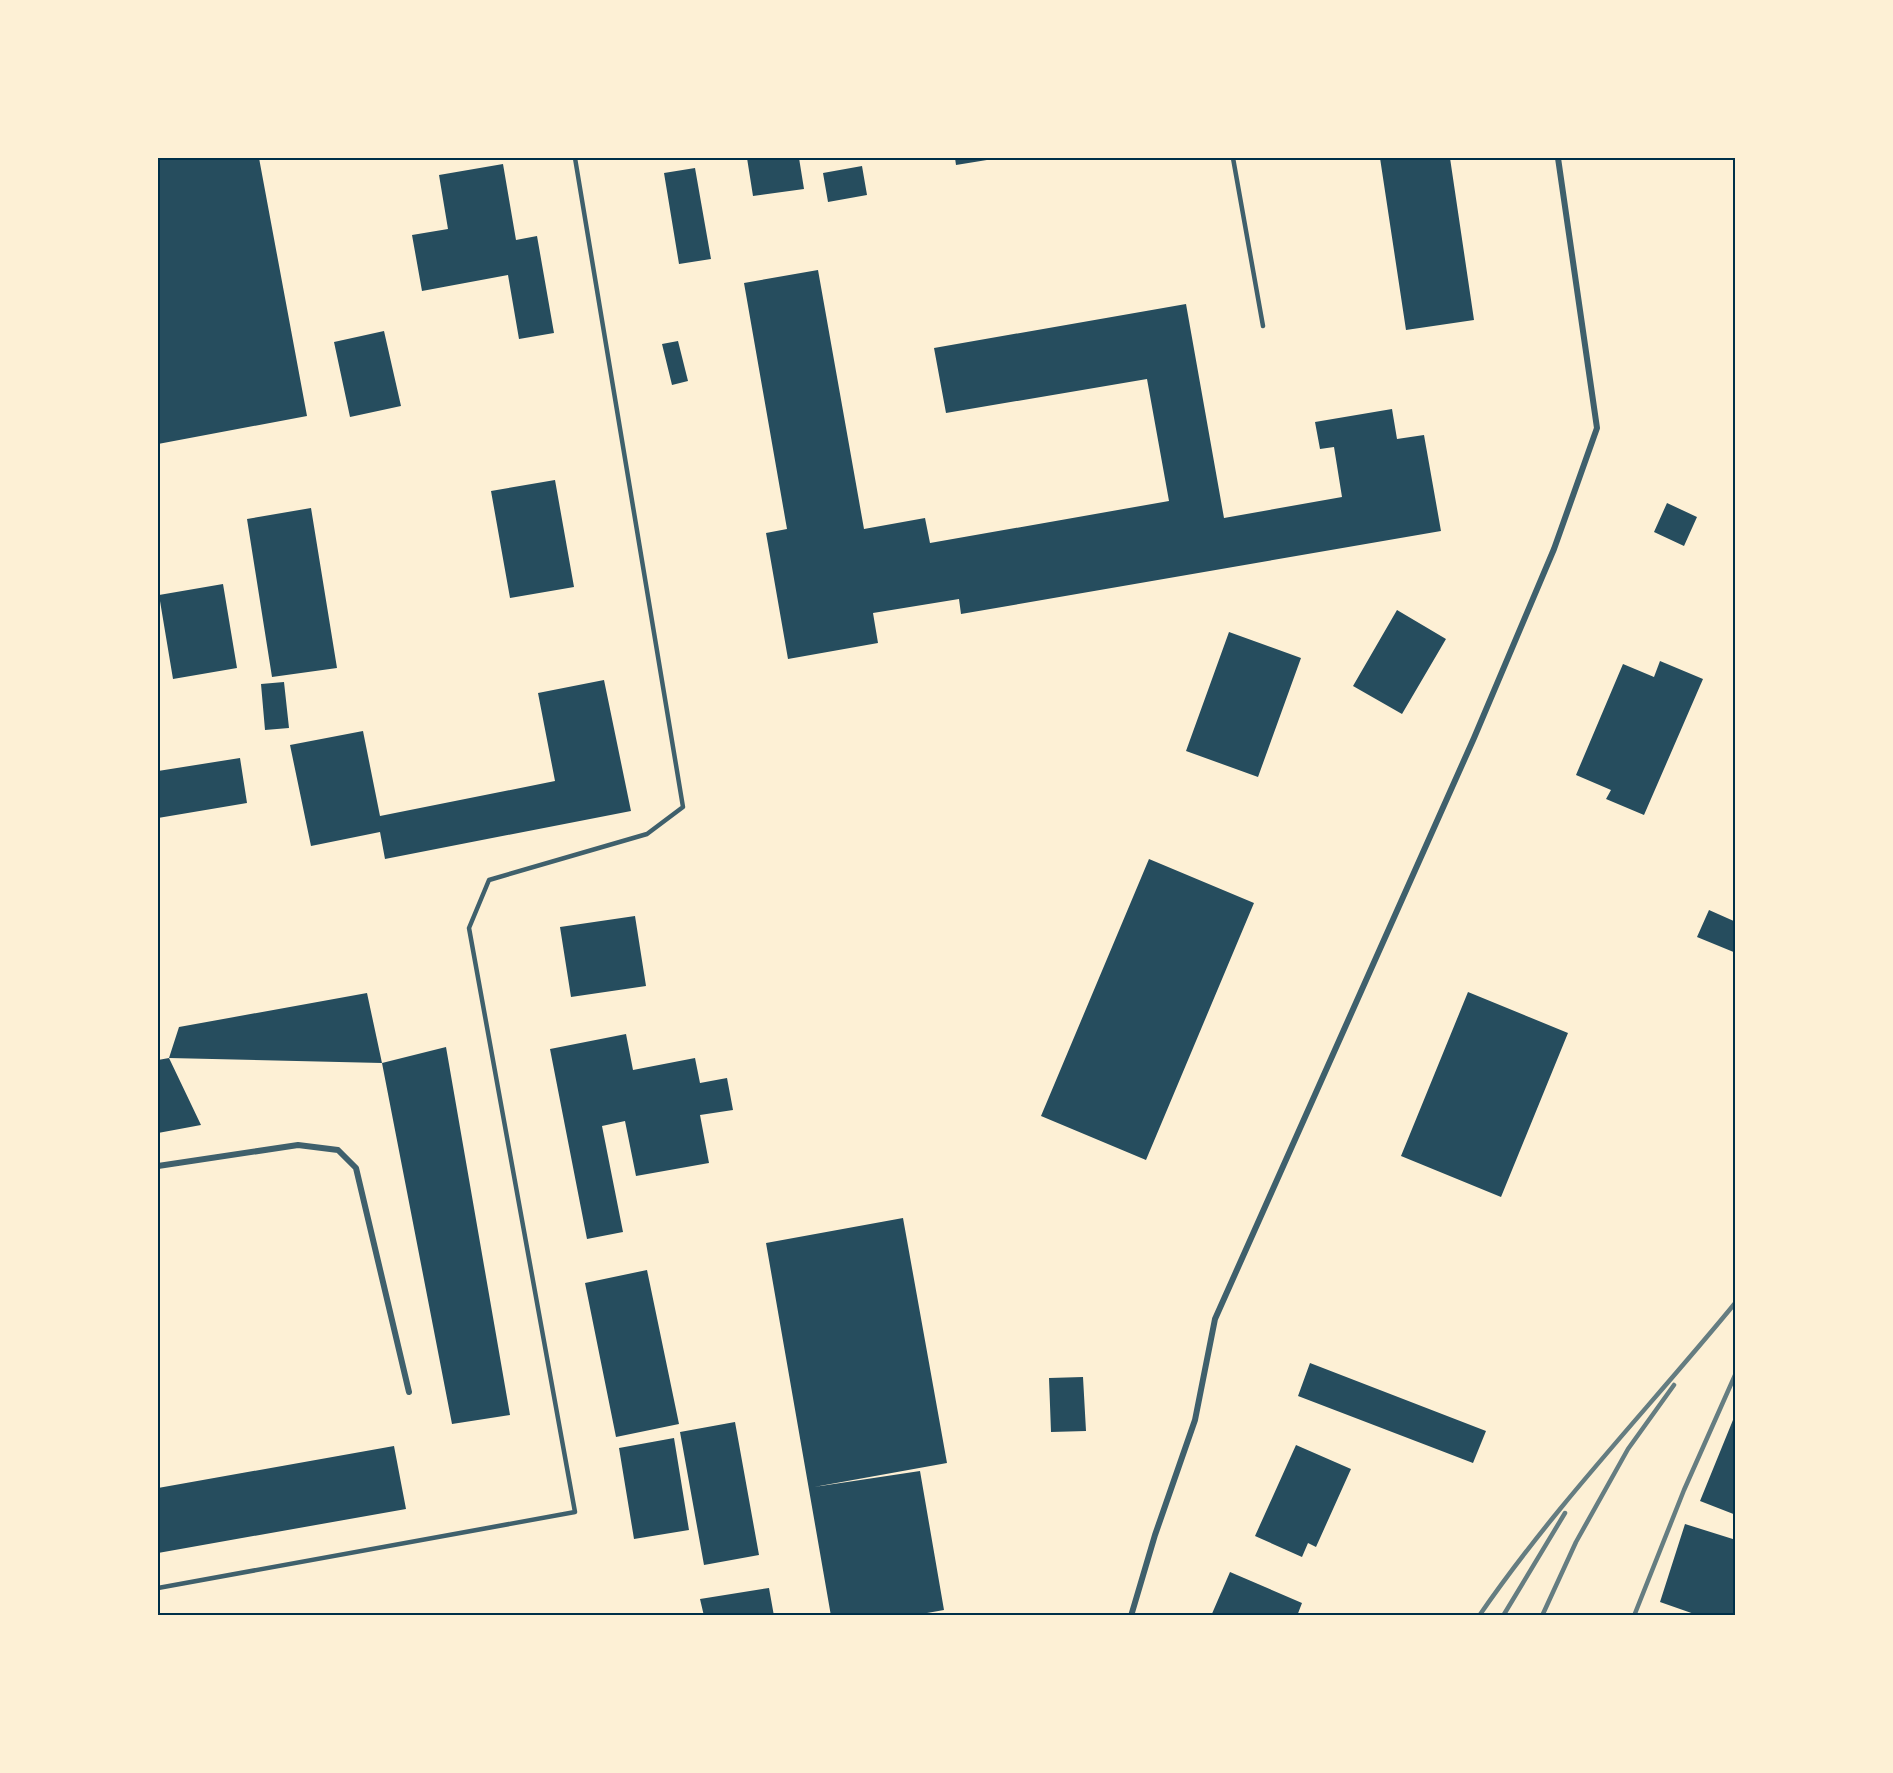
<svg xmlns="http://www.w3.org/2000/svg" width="1893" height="1773" viewBox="0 0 1893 1773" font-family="'Fira Sans',sans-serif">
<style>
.building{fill:#264d5e}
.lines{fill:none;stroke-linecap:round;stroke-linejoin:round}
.service{stroke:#3f606c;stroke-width:4.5}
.minor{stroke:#3f606c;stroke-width:6}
.rail{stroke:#657d81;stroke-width:4.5}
.neatline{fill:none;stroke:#003049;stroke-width:2}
</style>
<rect width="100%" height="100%" fill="#fdf0d5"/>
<path class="building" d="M158,158H259L307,416L158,444Z
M747,158H799L804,189L753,196Z
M955,158H993V159L956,165Z
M1380,158H1450L1474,320L1406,330Z
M503,164L516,240L537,236L554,333L519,339L508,275L422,291L412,235L448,229L439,175Z
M862,166L867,195L828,202L823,173Z
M695,168L711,259L679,264L664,173Z
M818,270L864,529L925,518L930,543L1169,501L1147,379L946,413L934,348L1186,304L1224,518L1342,497L1334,447L1320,449L1315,422L1392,409L1397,439L1424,435L1441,531L961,614L959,599L873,613L878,643L788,659L766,533L787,529L744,283Z
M384,331L401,406L350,417L334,342Z
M678,341L688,381L672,385L662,344Z
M555,480L574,587L510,598L491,491Z
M1667,503L1697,517L1684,546L1654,532Z
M311,508L337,668L272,677L247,519Z
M223,584L237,668L173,679L159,595Z
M1397,610L1446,639L1402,714L1353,686Z
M1229,632L1301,658L1258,777L1186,751Z
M1660,661L1703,679L1644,815L1606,799L1611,790L1576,775L1623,664L1654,677Z
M604,680L631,811L385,859L380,832L311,846L290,745L363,731L380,816L555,781L538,693Z
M284,682L289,728L265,730L261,684Z
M240,758L247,803L158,818V771Z
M1149,859L1254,903L1146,1160L1041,1116Z
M1709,910L1736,922V953L1697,937Z
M635,916L646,986L571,997L560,927Z
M1468,992L1568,1033L1501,1197L1401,1156Z
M367,993L382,1063L169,1058L179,1027Z
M626,1034L633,1070L695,1058L700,1083L727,1078L733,1110L700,1115L709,1163L636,1176L625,1121L602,1126L623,1232L587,1239L550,1049Z
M446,1047L510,1415L452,1424L382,1063Z
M169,1058L201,1125L158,1133V1060Z
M903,1218L947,1463L814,1487L920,1471L944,1610L910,1616H831L766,1243Z
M647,1270L679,1424L616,1437L585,1283Z
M1310,1363L1486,1431L1473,1463L1298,1396Z
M1083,1377L1086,1431L1051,1432L1049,1378Z
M1735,1415H1736V1515L1700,1501Z
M735,1422L759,1555L704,1565L680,1432Z
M674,1438L689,1530L634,1539L619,1448Z
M1296,1445L1351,1469L1316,1547L1308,1543L1302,1557L1255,1536Z
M394,1446L406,1509L158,1553V1488Z
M1685,1524L1736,1540V1616H1700L1660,1602Z
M1230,1572L1302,1603L1297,1616H1211Z
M769,1588L774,1616H704L700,1599Z"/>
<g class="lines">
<path class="service" d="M1233,158L1263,326
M158,1588L575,1512L469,928L489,880L647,834L683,807L575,158"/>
<path class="minor" d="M158,1166L298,1145L338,1150L356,1168L409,1392
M1131,1616L1155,1535L1195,1420L1215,1319L1474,738L1554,549L1597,428L1558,158"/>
<path class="rail" d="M1479,1616C1556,1504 1650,1407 1736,1302
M1503,1616L1565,1513
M1542,1616L1576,1542L1628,1449L1674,1385
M1634,1616L1684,1490L1736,1373"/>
</g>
<rect width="1893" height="1773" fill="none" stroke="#fdf0d5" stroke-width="318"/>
<rect x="159" y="159" width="1575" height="1455" class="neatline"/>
</svg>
